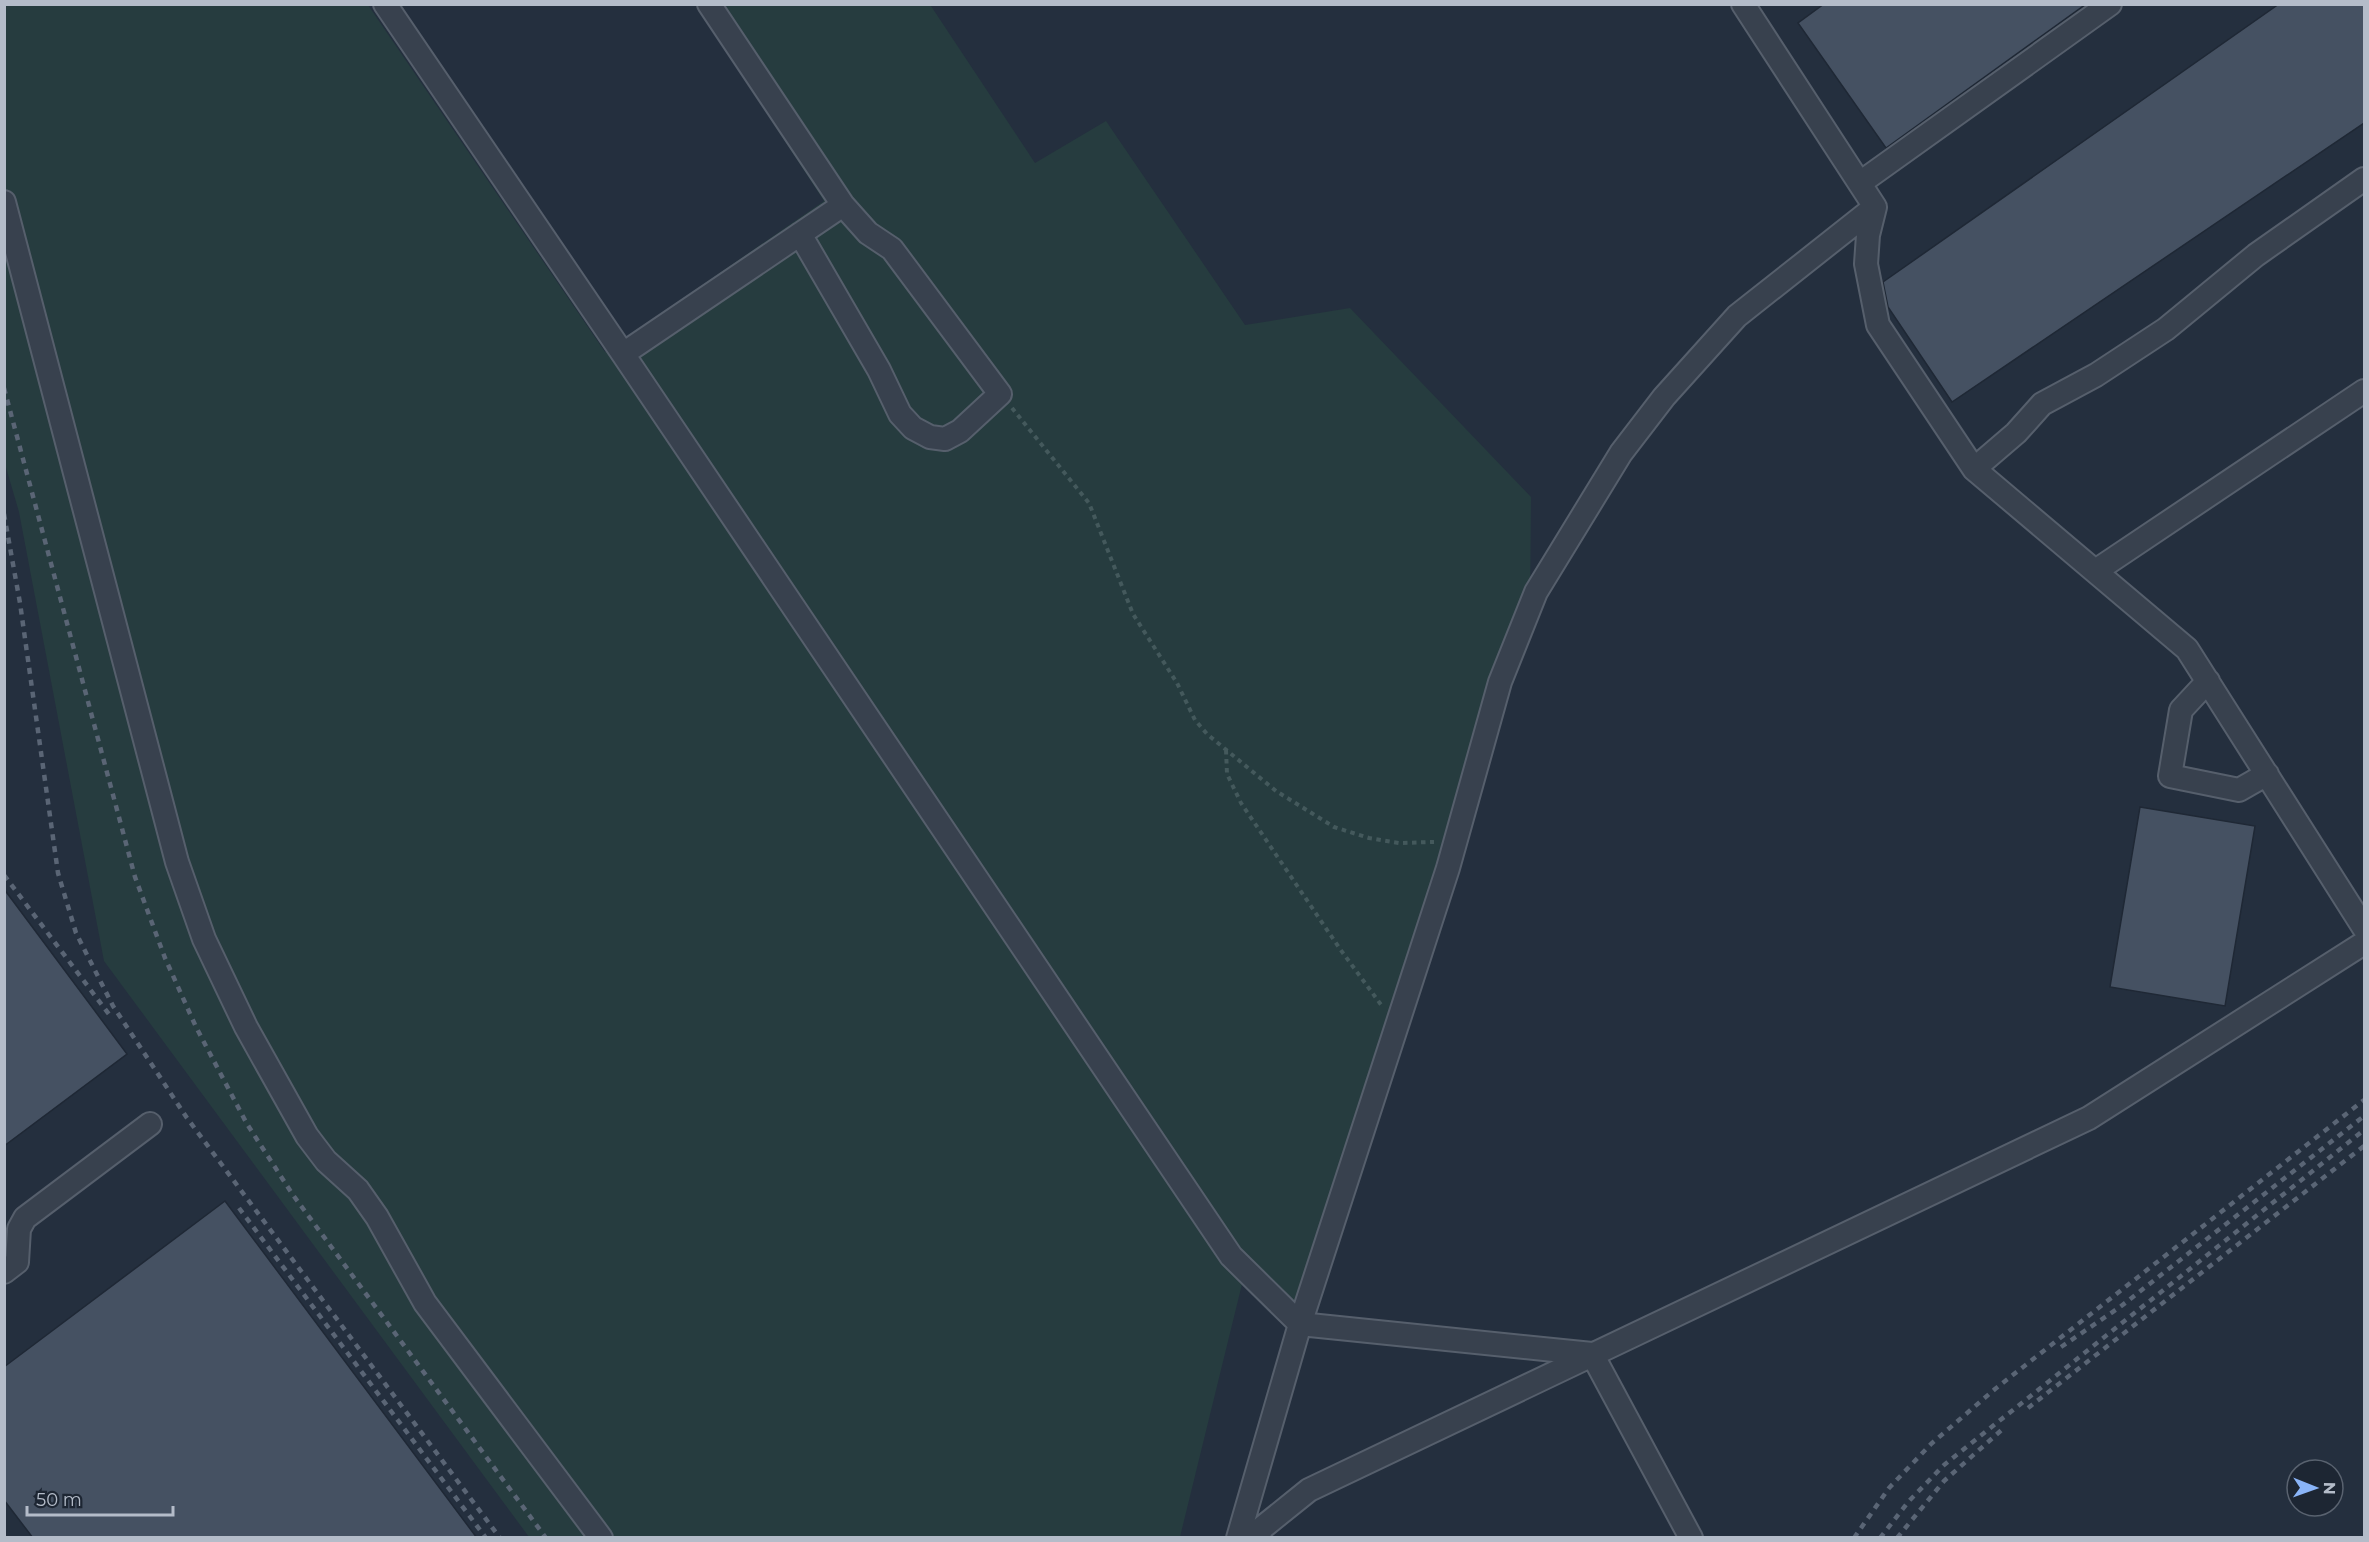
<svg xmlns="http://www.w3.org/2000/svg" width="2369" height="1542" viewBox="0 0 2369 1542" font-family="Montserrat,sans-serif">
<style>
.green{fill:#263c3f}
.building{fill:#455162;stroke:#1f2835;stroke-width:1.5}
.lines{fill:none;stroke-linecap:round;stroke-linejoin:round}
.minor-casing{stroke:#565f6c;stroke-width:26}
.path{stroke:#44595c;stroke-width:4;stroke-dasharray:4.5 4.5;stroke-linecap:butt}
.minor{stroke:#38414e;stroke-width:22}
.rail{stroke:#5a6575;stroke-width:4.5;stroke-dasharray:6 6;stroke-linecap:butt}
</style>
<rect width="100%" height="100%" fill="#242f3e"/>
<path class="green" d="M916,4L931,6L1035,163L1106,121L1245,325L1350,308L1531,497L1530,613L1297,1334L1244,1276L1180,1537H529L104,961L19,512L5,464L4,5H368L605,352L824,201L696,5Z"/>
<path class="building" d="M1824,4H2086L1886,148L1798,23Z
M2279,4H2364V123L1952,402L1888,307L1883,282Z
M2140,807L2255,826L2225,1006L2110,987Z
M4,889L127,1054L4,1146Z
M225,1201L477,1538H33L4,1500V1367Z"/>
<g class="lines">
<defs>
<path id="minor" d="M385,4L623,354L1231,1256L1300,1324L1592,1354L1691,1538
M1743,4L1875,207L1868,235L1866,264L1878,325L1974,469L2187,649L2364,928
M1860,183L2110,4
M4,202L177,862L204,939L246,1027L307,1136L326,1161L358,1190L377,1217L425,1303L601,1538
M800,234L879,370L900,414L913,428L930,437L945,439L960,431L1000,394L892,249L868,233L843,205
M623,354L843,205L709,4
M1974,469L2016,433L2042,404L2096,375L2166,329L2256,255L2364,179
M2097,570L2364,391
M2208,681L2181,710L2170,776L2239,790L2267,774
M4,1272L17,1262L19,1229L25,1218L150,1124
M1238,1538L1300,1324L1448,868L1500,682L1536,592L1621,453L1664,397L1737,316L1875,207
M1256,1538L1263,1527L1309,1490L2089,1118L2364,943"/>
</defs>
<use href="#minor" class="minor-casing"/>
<path class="path" d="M1012,408L1089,503L1133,614L1177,683L1195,720L1207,734L1276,791L1334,827L1369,838L1399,843L1434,842
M1226,750L1227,774L1241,803L1340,949L1382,1006"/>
<use href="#minor" class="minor"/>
<path class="rail" d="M4,388L135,877L165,958L196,1027L247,1124L293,1195L546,1538
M4,514L20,603L58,873L76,933L113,1006L187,1118L500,1538
M4,875L111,1017
M239,1208L486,1538
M2061,1347L2120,1307L2364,1116
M2028,1408L2364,1146
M1854,1538L1889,1488L1931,1444L1995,1389L2364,1100
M1880,1538L1909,1501L1944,1465L2364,1130
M1897,1538L1944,1481L2005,1427"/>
</g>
<rect width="2369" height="1542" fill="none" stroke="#b4bcc9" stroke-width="12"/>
<g transform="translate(2315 1488) rotate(91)"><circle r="28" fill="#1d2633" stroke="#59626f" stroke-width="1.5"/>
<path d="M0-4.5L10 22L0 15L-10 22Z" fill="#8ab4f8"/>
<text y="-9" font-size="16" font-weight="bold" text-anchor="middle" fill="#b4bcc9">N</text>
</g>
<path d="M27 1506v9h146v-9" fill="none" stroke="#b4bcc9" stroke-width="3"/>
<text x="36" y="1506" font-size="18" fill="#b4bcc9" stroke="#1d2633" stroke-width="4.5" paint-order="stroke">50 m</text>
</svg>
